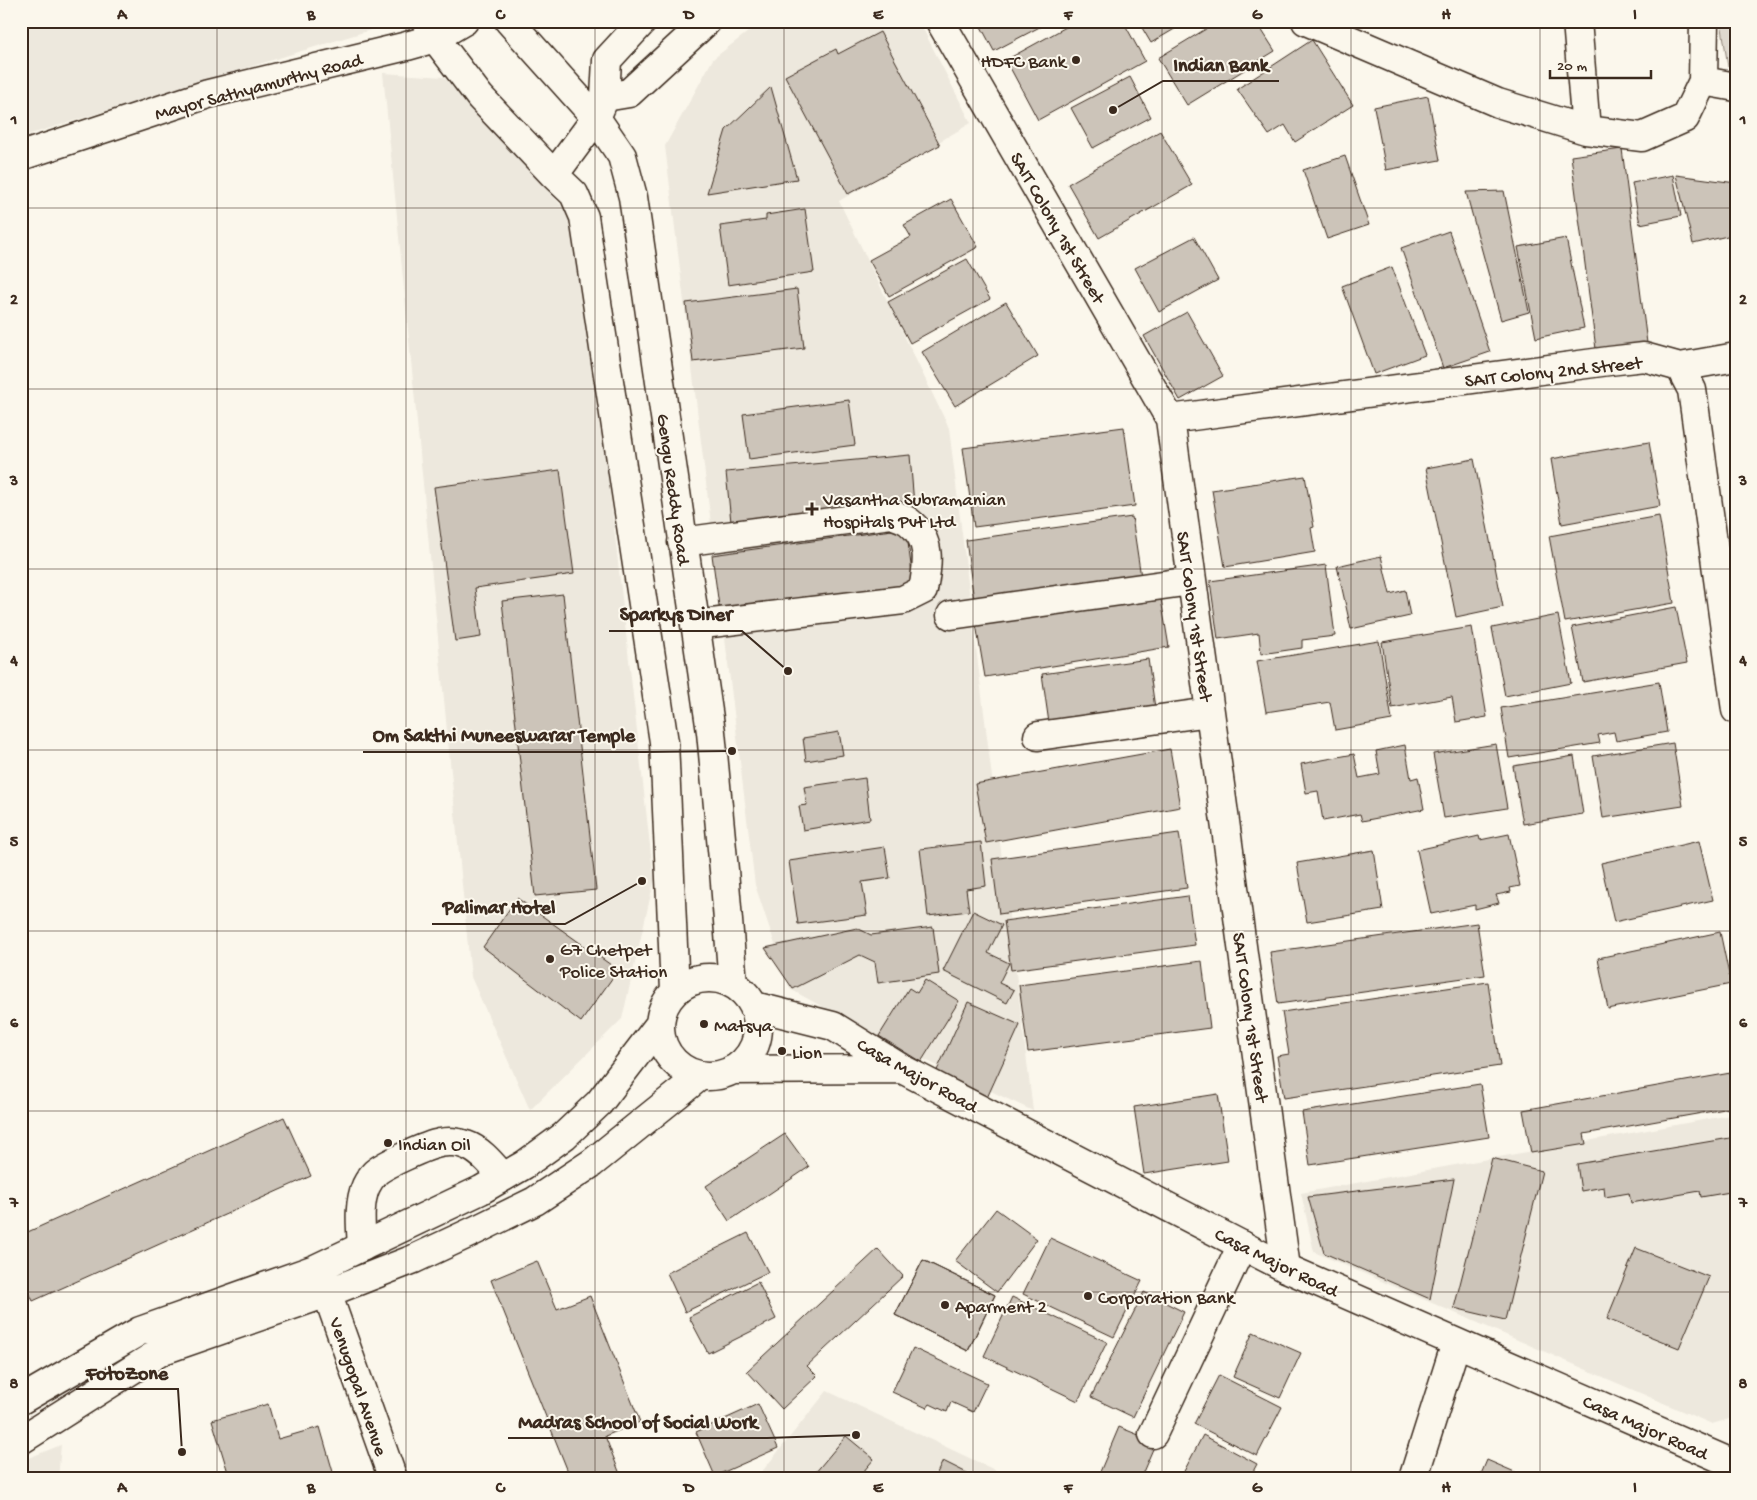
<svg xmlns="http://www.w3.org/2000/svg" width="1757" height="1500" viewBox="0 0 1757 1500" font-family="'Gochi Hand',sans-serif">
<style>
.built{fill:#ede8dd}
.green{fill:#dfd9ce;stroke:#8d8276}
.building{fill:#ccc4b9;stroke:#3b2a1e}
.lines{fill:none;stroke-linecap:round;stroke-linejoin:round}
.minor-casing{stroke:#3b2a1e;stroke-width:31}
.major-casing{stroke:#3b2a1e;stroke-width:31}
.minor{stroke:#fbf7ec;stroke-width:28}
.major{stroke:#fbf7ec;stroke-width:28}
.grid{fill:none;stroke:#3b2a1e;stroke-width:1;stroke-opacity:0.55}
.poi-dot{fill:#3b2a1e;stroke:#fbf7ec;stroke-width:2}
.labels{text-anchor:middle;stroke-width:4;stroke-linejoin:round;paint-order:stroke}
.poi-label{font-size:19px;fill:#3b2a1e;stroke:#fbf7ec;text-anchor:start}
.street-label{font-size:19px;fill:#3b2a1e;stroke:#fbf7ec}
.leader{fill:none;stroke:#3b2a1e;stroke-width:2}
.callout-dot{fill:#3b2a1e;stroke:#fbf7ec;stroke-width:2}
.callout-label{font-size:20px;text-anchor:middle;font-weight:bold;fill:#3b2a1e;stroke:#fbf7ec;stroke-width:4;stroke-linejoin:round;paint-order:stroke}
.neatline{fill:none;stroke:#3b2a1e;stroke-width:2}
.grid-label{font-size:16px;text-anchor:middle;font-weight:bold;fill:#3b2a1e}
</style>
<rect width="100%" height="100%" fill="#fbf7ec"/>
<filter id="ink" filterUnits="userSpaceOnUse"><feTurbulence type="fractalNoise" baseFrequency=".02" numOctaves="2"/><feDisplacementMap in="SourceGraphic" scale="10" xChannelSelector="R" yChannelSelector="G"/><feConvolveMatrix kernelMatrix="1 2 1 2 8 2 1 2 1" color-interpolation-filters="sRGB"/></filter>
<g filter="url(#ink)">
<path class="built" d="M21,21H389L390,24L21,137Z
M762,21H919L971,123L839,201L949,428L1033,1111L881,1039L790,989L755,885L665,146L713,59Z
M383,73L444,77L580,226L654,881L622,1019L530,1110L471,977Z
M1736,1114V1417L1712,1424L1314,1252L1301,1193Z
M827,1391L1014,1479H756Z
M61,1445L58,1479H21V1461Z"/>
<path class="green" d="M1721,21H1736V68L1728,67Z"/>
<path class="building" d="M978,21H1051L994,51Z
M1077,21H1123L1145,61L1038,120L1006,60Z
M1138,21H1188L1151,43Z
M1219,21H1256L1275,51L1187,105L1158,58Z
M880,32L940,145L848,194L785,76L836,49L838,54Z
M1312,40L1353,105L1295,142L1285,125L1269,135L1237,89Z
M1130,77L1151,117L1093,148L1071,108Z
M771,87L797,179L707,193L726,130Z
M1428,96L1440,160L1386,170L1374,107Z
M1160,131L1192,185L1099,238L1068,184Z
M1622,149L1647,343L1596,349L1571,156Z
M1345,156L1369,225L1327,239L1303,170Z
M1673,175L1681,216L1640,224L1632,183Z
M1676,175L1736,183V234L1693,244Z
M1504,191L1529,312L1501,320L1466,192Z
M951,199L978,247L889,296L869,260L911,237L904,225Z
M805,209L814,272L728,285L720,226L766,220V215Z
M1449,231L1490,352L1443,368L1401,248Z
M1194,237L1218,280L1159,312L1135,268Z
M1566,238L1584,328L1536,338L1518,247Z
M967,259L990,299L910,343L888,302Z
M1392,267L1425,355L1374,374L1342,286Z
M797,289L804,348L693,362L686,303Z
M1006,302L1038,356L955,406L922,352Z
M1187,312L1223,376L1180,400L1144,336Z
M849,400L855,445L749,459L743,414Z
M1124,427L1135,506L974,527L963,448Z
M1649,442L1660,506L1562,524L1551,459Z
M910,455L914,505L731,522L726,472Z
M1474,459L1503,607L1456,617L1426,468Z
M560,470L574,574L475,588L481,637L455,641L434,487Z
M1305,476L1314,527L1311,528L1315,552L1225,567L1212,490Z
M1659,516L1674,603L1565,622L1549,536Z
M1132,517L1141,577L974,601L966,540Z
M906,528L914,587L720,613L712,555Z
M1381,556L1390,594L1405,590L1410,616L1351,629L1337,566Z
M1326,565L1335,636L1302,640V648L1261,654L1259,633L1218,639L1210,581Z
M1160,593L1169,647L985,677L976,624Z
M563,594L596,890L535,896L502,601Z
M1676,607L1687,663L1583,682L1572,627Z
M1558,615L1571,683L1505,696L1492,628Z
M1472,627L1487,717L1456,722L1452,697L1392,708L1382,642Z
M1379,641L1392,720L1335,730L1330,702L1266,712L1257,661Z
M1148,659L1155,708L1049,723L1042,674Z
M1659,682L1667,732L1616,741L1614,732L1598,735L1600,743L1509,758L1501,708Z
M839,732L843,755L806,761L803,738Z
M1673,743L1683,806L1603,818L1593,756Z
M1496,744L1507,808L1444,818L1433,754Z
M1405,745L1411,779L1418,777L1424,809L1362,821L1360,814L1323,821L1318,791L1306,793L1301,764L1354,754L1359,778L1380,774L1376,751Z
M1170,749L1180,807L986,843L975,784Z
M1574,756L1583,814L1523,824L1513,766Z
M865,778L870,819L803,830L799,806L807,805L804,787Z
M1179,833L1187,888L999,914L992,859Z
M1509,834L1520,886L1510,888L1511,892L1496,895L1499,903L1475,909V905L1431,914L1417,850L1479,836L1480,840Z
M1699,841L1713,900L1614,922L1601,863Z
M981,842L986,886L966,889L969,911L928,916L920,849Z
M885,847L890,878L862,882L867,915L798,924L789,861Z
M1374,850L1383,910L1307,922L1297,863Z
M1188,896L1195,945L1011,970L1004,921Z
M517,898L618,970L581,1022L483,947Z
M973,911L1002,925L988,953L1009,963L999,983L1014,990L1007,1003L943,971Z
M1477,923L1485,975L1278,1004L1270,952Z
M933,927L939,974L878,983L875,962L860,955L793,989L765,948L857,928L871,935Z
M1720,932L1731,984L1608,1009L1598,958Z
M1202,961L1210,1028L1028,1052L1019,985Z
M925,980L959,1001L921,1062L879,1036L909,988L917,993Z
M1488,982L1500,1066L1284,1098L1277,1056L1289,1054L1282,1012Z
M968,1002L1020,1025L986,1100L934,1077Z
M1736,1072V1107L1584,1134L1586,1144L1531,1153L1523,1110Z
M1480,1084L1489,1137L1310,1165L1302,1112Z
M1218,1094L1228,1161L1144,1174L1134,1107Z
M284,1117L311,1176L33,1301L21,1275V1235Z
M785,1134L809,1167L729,1221L706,1186Z
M1736,1137V1191L1701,1197L1700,1191L1631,1203L1629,1193L1605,1197L1604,1187L1581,1191L1577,1164Z
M1492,1158L1542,1171L1505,1320L1454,1308Z
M1454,1179L1430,1299L1324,1253L1308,1197Z
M996,1209L1037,1239L997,1292L955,1261Z
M748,1233L768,1272L685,1312L667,1273Z
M1050,1238L1142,1281L1114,1337L1023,1294Z
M1636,1248L1709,1277L1679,1348L1607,1319Z
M878,1249L903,1276L807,1366L817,1376L782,1409L747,1371Z
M923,1260L995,1295L968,1351L895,1315Z
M923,1260L995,1295L968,1351L895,1315Z
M537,1261L557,1309L590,1296L640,1422L605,1436L622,1479H571L491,1280Z
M758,1282L776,1319L708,1353L689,1317Z
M1144,1292L1184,1312L1133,1417L1091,1397Z
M1012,1297L1107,1342L1078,1401L984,1356Z
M1253,1332L1301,1353L1280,1398L1233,1377Z
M913,1348L987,1383L973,1412L951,1402L947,1412L930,1404L927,1408L892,1392Z
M1219,1375L1282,1407L1257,1456L1194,1424Z
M268,1404L278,1439L320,1427L335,1479H230L212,1420Z
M758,1404L778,1448L715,1476L696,1432Z
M1119,1427L1156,1442L1140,1479H1097Z
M1203,1435L1257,1464L1249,1479H1180Z
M846,1436L874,1459L857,1479H810Z
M1487,1460L1531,1479H1479Z
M943,1461L979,1479H934Z"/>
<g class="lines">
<defs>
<path id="minor" d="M940,21L1170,419L1286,1268
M1306,21L1498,103L1586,130L1642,137L1685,118L1703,81L1736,87
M1577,21L1586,130
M1703,81L1704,21
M21,156L208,94L407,46L435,38L464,21
M1680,367L1692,390L1696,418L1736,710
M1170,419L1609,361L1644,357L1680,367L1736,357
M682,542L891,514C897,516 904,518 909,522C932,540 928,564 923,590L903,600L695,625
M951,615L1191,581
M1038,736L1210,712
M362,1247C361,1228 358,1204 366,1186C368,1182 372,1176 375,1173C383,1165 428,1145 440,1143C448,1141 459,1142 466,1145C481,1150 493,1166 503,1177
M327,1293L393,1479
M1153,1434L1242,1245
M1413,1479L1456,1343"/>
<path id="major" d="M426,21L435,38L480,97L554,175L574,194L584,217L664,742L675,991
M509,21L596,118L622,156L633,197L711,732L724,870L733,984
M605,97L629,93L707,21
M554,175L596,118L605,97L607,60L643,21
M660 1027a49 49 0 1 1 98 0a49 49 0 1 1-98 0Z
M754,1006L833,1026L902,1069L1286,1268L1736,1465
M732,1070L902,1069
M21,1400L140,1331L315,1269L481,1190L524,1165L564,1136L599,1103L659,1025
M21,1440L163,1350L327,1293L414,1259L476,1230L535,1201L592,1163L700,1076"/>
</defs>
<use href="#minor" class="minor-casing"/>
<use href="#major" class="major-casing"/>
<use href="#minor" class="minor"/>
<use href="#major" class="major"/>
</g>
</g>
<path class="grid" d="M217,21V1479M406,21V1479M595,21V1479M784,21V1479M973,21V1479M1162,21V1479M1351,21V1479M1540,21V1479M21,208H1736M21,389H1736M21,569H1736M21,750H1736M21,931H1736M21,1111H1736M21,1292H1736"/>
<g class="poi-dot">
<circle cx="1076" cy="60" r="5"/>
<path d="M809.5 501.5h5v5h5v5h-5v5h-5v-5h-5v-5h5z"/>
<circle cx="550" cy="959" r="5"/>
<circle cx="704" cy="1024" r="5"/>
<circle cx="782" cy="1051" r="5"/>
<circle cx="388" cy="1143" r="5"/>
<circle cx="1088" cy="1296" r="5"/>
<circle cx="945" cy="1305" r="5"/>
</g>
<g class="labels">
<g class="poi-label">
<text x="1066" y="67" text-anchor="end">HDFC Bank</text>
<text x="823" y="505">Vasantha Subramanian<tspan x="823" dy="22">Hospitals Pvt Ltd</tspan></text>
<text x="560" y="955">G7 Chetpet<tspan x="560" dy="22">Police Station</tspan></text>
<text x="714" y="1031">Matsya</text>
<text x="792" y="1058">Lion</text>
<text x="398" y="1150">Indian Oil</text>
<text x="1098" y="1303">Corporation Bank</text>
<text x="955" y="1312">Aparment 2</text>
</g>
<g class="street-label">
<text transform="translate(258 85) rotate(-15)" y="7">Mayor Sathyamurthy Road</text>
<text transform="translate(1059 227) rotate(60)" y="7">SAIT Colony 1st Street</text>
<text transform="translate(1553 370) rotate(-6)" y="7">SAIT Colony 2nd Street</text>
<text transform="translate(675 489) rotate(82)" y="7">Gengu Reddy Road</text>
<text transform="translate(1196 616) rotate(82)" y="7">SAIT Colony 1st Street</text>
<text transform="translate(1252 1017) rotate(82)" y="7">SAIT Colony 1st Street</text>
<text transform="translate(918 1074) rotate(29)" y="7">Casa Major Road</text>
<text transform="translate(1277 1261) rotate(26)" y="7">Casa Major Road</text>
<text transform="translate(360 1386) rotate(71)" y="7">Venugopal Avenue</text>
<text transform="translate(1646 1426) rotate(24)" y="7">Casa Major Road</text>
</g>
</g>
<path class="leader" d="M1113 110L1163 81H1279M788 671L742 631H609M732 751L645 752H363M642 881L565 924H432M182 1452L178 1389H76M856 1435L767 1438H508"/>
<g class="callout-dot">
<circle cx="1113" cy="110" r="5"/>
<circle cx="788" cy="671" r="5"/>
<circle cx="732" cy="751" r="5"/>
<circle cx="642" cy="881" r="5"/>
<circle cx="182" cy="1452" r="5"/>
<circle cx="856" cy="1435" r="5"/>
</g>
<g class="callout-label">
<text x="1221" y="71">Indian Bank</text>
<text x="676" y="620">Sparkys Diner</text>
<text x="504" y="741">Om Sakthi Muneeswarar Temple</text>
<text x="499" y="913">Palimar Hotel</text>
<text x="127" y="1379">FotoZone</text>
<text x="638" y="1428">Madras School of Social Work</text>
</g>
<rect width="1757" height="1500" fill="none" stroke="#fbf7ec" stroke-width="55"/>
<path d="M1550 70v8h101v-8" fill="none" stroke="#3b2a1e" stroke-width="2.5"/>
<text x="1557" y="70" font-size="15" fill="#3b2a1e" stroke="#fbf7ec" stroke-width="4" paint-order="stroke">20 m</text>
<rect x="28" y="28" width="1702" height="1444" class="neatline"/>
<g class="grid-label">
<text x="122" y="19">A</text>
<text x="311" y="19">B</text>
<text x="500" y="19">C</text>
<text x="689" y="19">D</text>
<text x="878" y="19">E</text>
<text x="1068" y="19">F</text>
<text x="1257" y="19">G</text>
<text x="1446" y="19">H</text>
<text x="1635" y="19">I</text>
<text x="14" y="124">1</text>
<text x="1743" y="124">1</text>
<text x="14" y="304">2</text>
<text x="1743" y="304">2</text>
<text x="14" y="485">3</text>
<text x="1743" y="485">3</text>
<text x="14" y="665">4</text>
<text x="1743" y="665">4</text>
<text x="14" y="846">5</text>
<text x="1743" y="846">5</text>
<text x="14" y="1027">6</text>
<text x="1743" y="1027">6</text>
<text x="14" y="1207">7</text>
<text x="1743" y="1207">7</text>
<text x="14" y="1388">8</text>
<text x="1743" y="1388">8</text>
<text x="122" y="1492">A</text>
<text x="311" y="1492">B</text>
<text x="500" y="1492">C</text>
<text x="689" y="1492">D</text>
<text x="878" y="1492">E</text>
<text x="1068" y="1492">F</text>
<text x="1257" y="1492">G</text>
<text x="1446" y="1492">H</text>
<text x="1635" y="1492">I</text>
</g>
</svg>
